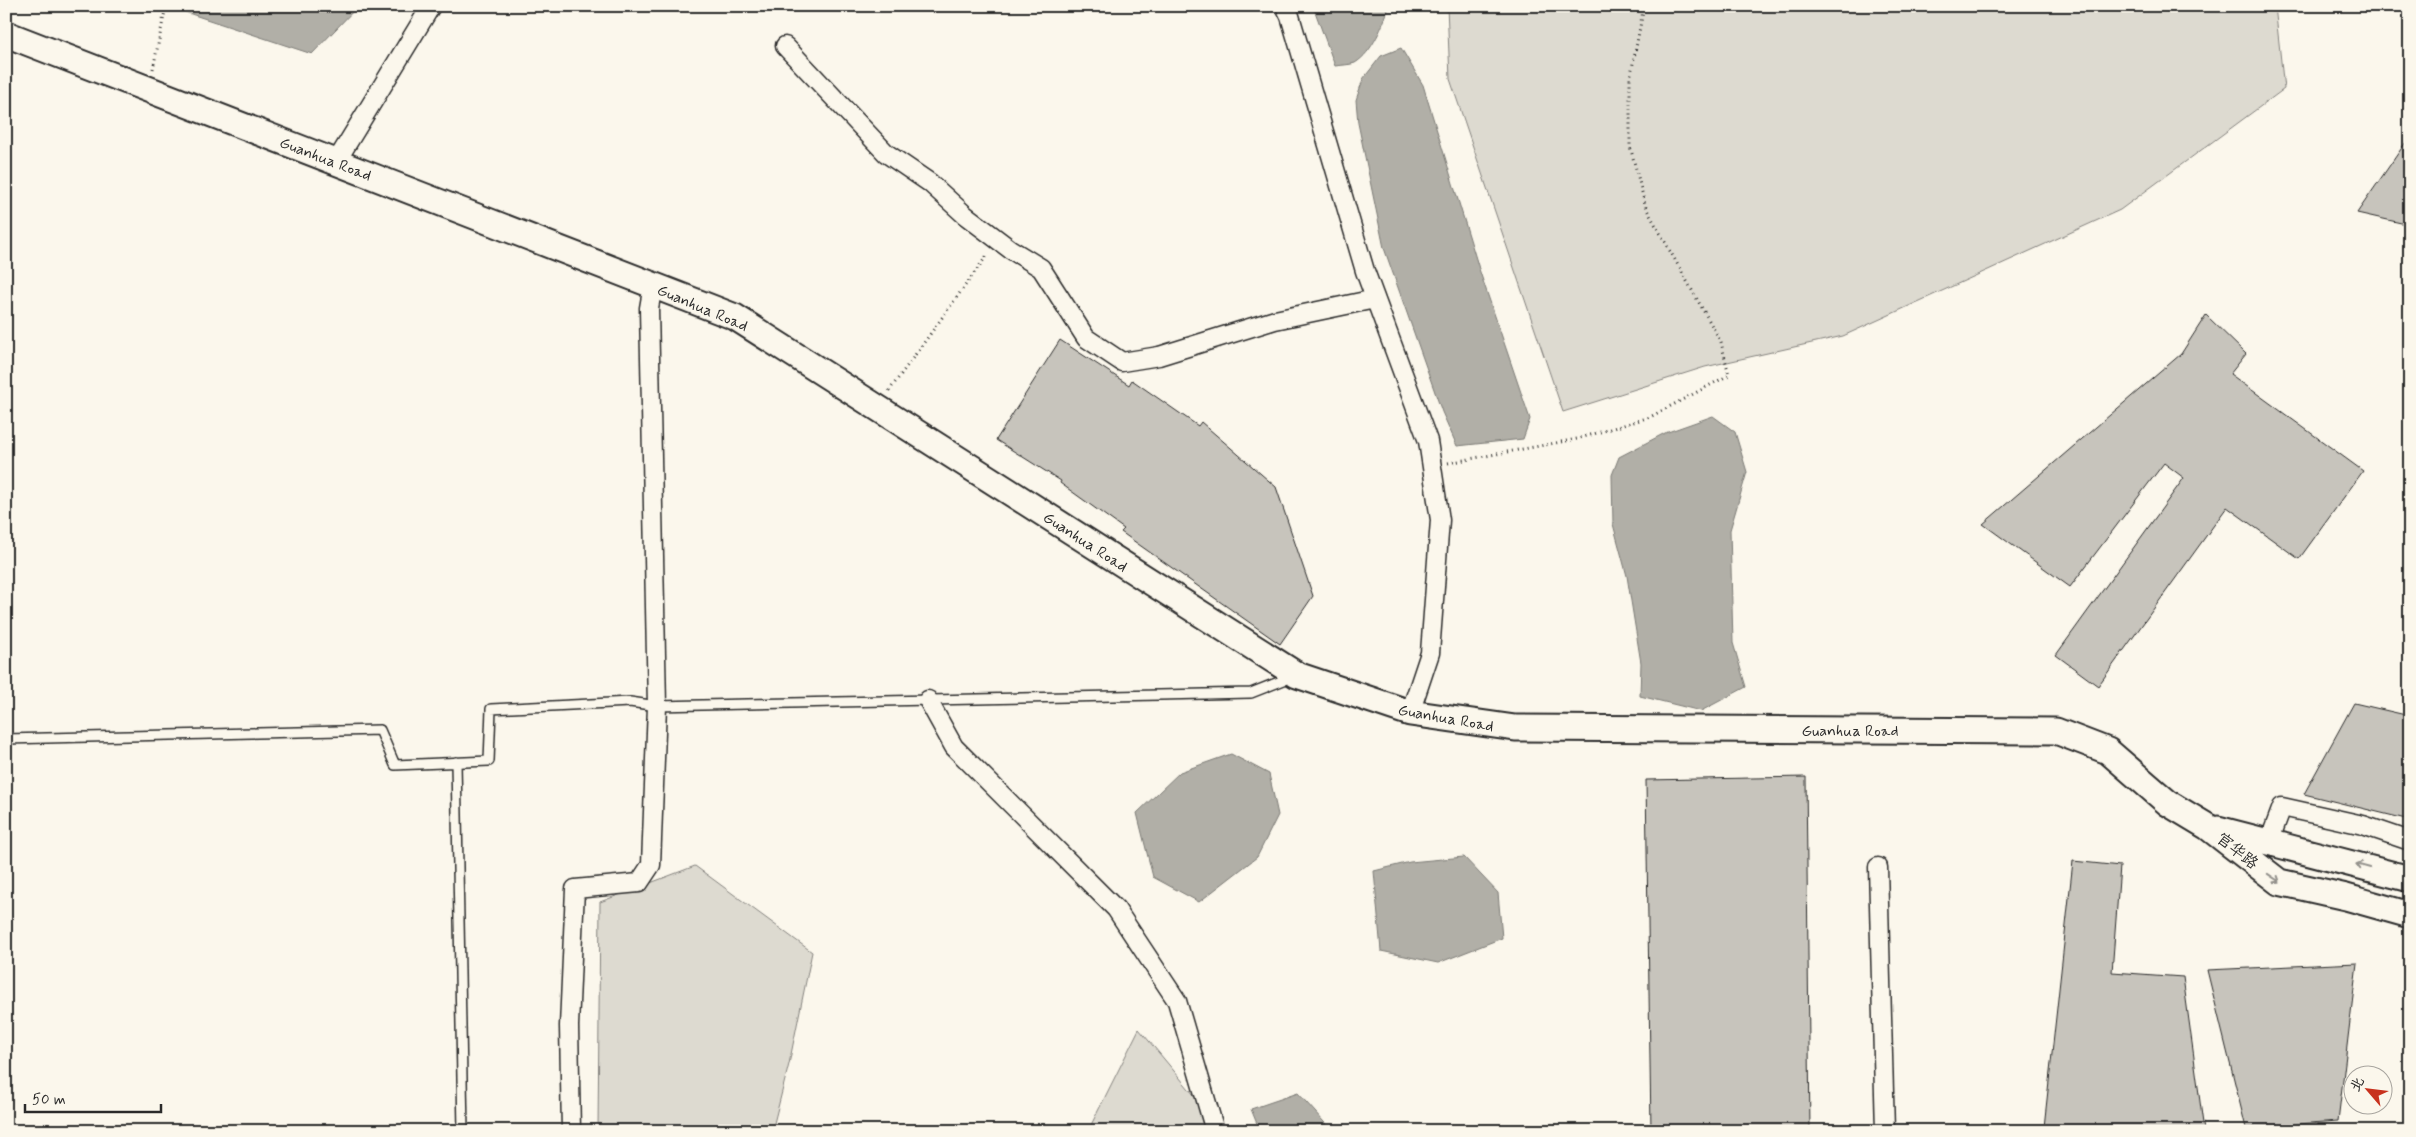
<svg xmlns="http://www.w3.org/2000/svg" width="2416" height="1137" viewBox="0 0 2416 1137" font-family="Mynerve,'LXGW WenKai TC',sans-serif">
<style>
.green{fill:#dddad0;stroke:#84827e}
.water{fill:#b1afa7;stroke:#7b7a75}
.building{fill:#c7c4bc;stroke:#2b2b2b}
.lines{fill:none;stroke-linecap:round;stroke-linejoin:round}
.lane-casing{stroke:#2b2b2b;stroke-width:12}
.street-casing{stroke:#2b2b2b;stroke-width:21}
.secondary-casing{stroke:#2b2b2b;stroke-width:29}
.path{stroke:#2b2b2b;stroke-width:3;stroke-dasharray:1 4;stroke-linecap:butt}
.lane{stroke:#fbf7ec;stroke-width:9}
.street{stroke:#fbf7ec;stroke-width:18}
.secondary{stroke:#fbf7ec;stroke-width:25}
.oneway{stroke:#93918c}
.labels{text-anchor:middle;stroke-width:4.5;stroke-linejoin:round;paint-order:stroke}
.street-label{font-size:16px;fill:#2b2b2b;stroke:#fbf7ec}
</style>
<rect width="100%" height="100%" fill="#fbf7ec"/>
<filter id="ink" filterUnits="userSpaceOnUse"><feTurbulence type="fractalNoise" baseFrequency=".02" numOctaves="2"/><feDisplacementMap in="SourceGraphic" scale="10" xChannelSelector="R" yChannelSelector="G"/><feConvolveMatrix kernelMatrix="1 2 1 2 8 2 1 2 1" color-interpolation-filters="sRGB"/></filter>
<g filter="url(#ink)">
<path class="green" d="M1447,6H2275L2284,89L2120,210L1843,336L1705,367L1563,412L1450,79Z
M695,866L812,952L789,1064L772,1131H598L600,902Z
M1139,1029L1224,1131H1088Z"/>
<path class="water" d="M185,6H358L312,54L185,12Z
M1313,6H1389C1384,24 1372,53 1355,63C1350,65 1341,65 1335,66Z
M1401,48L1423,85L1480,272L1530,419L1523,439L1457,446L1442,412L1384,248L1358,123L1356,100L1363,79L1381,56Z
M1713,416L1735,432L1747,472L1730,530L1733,643L1746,687L1701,711L1640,696L1641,663L1627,576L1613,524L1612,475L1619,457L1665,433Z
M1231,754L1269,774L1278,815L1257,857L1199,902L1153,877L1137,813L1180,772Z
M1464,857L1498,893L1502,938L1438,963L1381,951L1374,871L1410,862Z
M1298,1093L1332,1131H1260L1251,1109Z"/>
<path class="building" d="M2410,136V225L2357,213Z
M2206,315L2246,354L2230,374L2363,471L2299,559L2227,507L2098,686L2056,655L2184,478L2164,463L2070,587L1983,524L2181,354Z
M1060,340L1129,385L1132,380L1198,426L1201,422L1276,487L1313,596L1280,644L1121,532L1124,529L1060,483L1061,481L996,440Z
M2354,703L2410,716V820L2304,794Z
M1806,777L1810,1131H1651L1646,780Z
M2073,861L2120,866L2112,972L2183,977L2204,1131H2069L2044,1127Z
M2357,963L2338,1121L2246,1128L2207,970Z"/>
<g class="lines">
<defs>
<path id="lane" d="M6,739L380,730L395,765L489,761L491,709L630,702L657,706L1251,693L1294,676
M456,762L463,1131"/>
<path id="street" d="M1285,6L1290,16L1365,271L1428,441L1440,520L1430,653L1410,713
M785,46L886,153L930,183L965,215L1010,249L1041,268L1086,338L1122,362L1159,356L1275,320L1375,299
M336,162L431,6
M928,700L954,747L1116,909L1177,1001L1215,1131
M2269,842L2282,807L2363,825L2410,841
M1878,867L1885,1131
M571,1131L569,1026L575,889L639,883L651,865L657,706L649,308L653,285"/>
<path id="secondary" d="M6,34L735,317L1297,675L1410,713L1515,728L2056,731L2108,751L2168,803L2208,827L2279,882L2346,897L2410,915
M2218,829L2410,879"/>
</defs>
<use href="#lane" class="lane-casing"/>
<use href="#street" class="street-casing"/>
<use href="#secondary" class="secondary-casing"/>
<path class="path" d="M153,69L166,6
M889,391L988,254
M1448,463L1577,439L1650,417L1729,375L1721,342L1646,208L1630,146V79L1644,6"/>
<use href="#lane" class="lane"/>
<use href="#street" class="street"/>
<use href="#secondary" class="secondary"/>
</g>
<defs><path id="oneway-shaft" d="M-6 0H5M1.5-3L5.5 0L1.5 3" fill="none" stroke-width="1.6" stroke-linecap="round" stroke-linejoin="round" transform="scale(1.25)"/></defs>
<g class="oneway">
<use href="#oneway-shaft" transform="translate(2363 866) rotate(-165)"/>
<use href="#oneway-shaft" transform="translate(2274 878) rotate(34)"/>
</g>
</g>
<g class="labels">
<g class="street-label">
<text transform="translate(326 158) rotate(21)" y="6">Guanhua Road</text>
<text transform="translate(703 307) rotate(23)" y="6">Guanhua Road</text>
<text transform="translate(1086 541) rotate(33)" y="6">Guanhua Road</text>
<text transform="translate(1446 717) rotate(10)" y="6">Guanhua Road</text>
<text x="1850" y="736">Guanhua Road</text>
<text transform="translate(2238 850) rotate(38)" y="6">官华路</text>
</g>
</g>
<rect width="2416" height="1137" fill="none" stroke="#fbf7ec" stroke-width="25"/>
<rect x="12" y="12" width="2391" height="1112" fill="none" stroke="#2b2b2b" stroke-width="2" filter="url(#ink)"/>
<g transform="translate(2368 1090) rotate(298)"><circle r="24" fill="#fbf7ec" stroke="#a8a59f"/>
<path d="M0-4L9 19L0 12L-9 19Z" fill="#c8321e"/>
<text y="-8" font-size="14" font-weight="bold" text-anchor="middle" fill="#2b2b2b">北</text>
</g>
<path d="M25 1104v8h136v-8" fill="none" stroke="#2b2b2b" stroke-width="2.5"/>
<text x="32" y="1104" font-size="15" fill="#2b2b2b" stroke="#fbf7ec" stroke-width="4" paint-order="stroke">50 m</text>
</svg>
